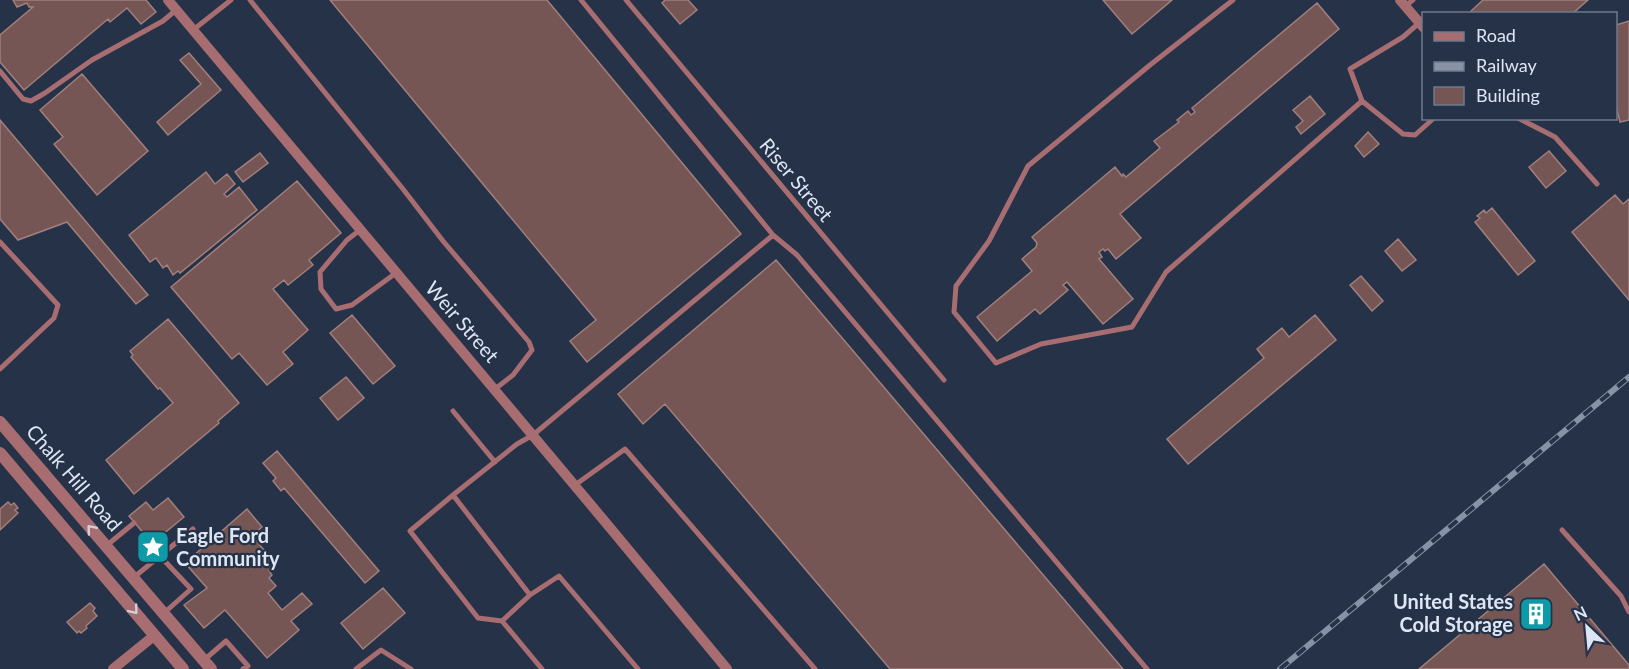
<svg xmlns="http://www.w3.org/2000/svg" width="1629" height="669" viewBox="0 0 1629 669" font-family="Lato,sans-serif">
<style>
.building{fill:#765654;stroke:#a17f7d;stroke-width:1.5}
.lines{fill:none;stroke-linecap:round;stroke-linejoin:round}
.service{stroke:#a86d71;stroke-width:5}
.minor{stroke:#a86d71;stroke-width:10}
.tertiary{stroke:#a86d71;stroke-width:12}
.rail-casing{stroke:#8792a4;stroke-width:6}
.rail{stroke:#253247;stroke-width:4;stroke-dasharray:11;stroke-linecap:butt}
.oneway{stroke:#d2ceda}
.labels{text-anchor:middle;stroke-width:4.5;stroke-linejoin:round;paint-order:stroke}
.street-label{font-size:20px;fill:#dde6f4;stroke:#253247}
.poi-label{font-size:20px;font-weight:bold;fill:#dde6f4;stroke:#253247;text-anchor:start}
</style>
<rect width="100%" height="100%" fill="#253247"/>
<path class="building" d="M13,0H146L156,12L141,24L127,8L110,22L108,19L24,90L0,62V35L33,7H29L27,3L17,7Z
M330,0H547L741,234L587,362L570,341L596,320Z
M665,0H688L697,10L680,24L662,3Z
M1103,0H1172L1132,34Z
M1483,0H1588L1572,14H1473L1471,11Z
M1317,3L1339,29L1120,214L1141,238L1116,259L1108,249L1105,251L1103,249L1099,252L1102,257L1099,259L1133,299L1103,324L1067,282L1063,285L1068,290L1040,314L1035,309L997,341L977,317L1032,271L1022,259L1036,247L1037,243L1032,237L1115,167L1122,176L1123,174L1126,177L1160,148L1154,141L1179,122L1177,120L1188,111L1191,115L1195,112L1192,108Z
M1629,21V120L1620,122L1616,106V25Z
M189,53L221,90L168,135L157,122L201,84L180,60Z
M82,74L148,151L97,195L54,144L63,137L40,110Z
M1310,96L1325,114L1301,134L1296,127L1303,121L1293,110Z
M0,120L148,295L136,304L67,222L18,240L0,219Z
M1368,132L1379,144L1364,157L1355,146Z
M1549,151L1566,171L1546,188L1529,167Z
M260,153L268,163L243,182L235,172Z
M206,172L215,184L227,174L235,184L224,194L227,197L239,187L257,210L180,273L178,271L173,275L167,265L163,268L156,258L150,262L129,235Z
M297,181L341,233L309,260L313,265L288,285L284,280L273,289L308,330L283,352L293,364L267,385L239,353L232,359L171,287Z
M1615,195L1623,204L1629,199V300L1572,232Z
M1492,208L1535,261L1518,275L1475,222L1480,218L1477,216L1484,210L1486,213Z
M1398,239L1416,260L1402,271L1385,251Z
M776,260L1123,669H890L665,404L643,424L618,394Z
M1361,276L1383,301L1372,311L1350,285Z
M352,315L395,366L373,384L330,333Z
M1315,315L1336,340L1188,464L1167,439L1264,358L1257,349L1282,328L1289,337Z
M168,319L239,403L218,421L219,423L134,494L106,460L173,403L160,388L158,389L131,357L133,355L130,351Z
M346,377L364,398L338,420L320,398Z
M277,451L379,571L365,583L284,488L281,491L273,481L276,478L263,463Z
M168,498L184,517L156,540L154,538L150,541L129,516L146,502L153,510Z
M8,502L11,505L14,503L18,508L15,510L18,513L0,530V509Z
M247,509L262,527L252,536L277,565L269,571L272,575L269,578L276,586L268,593L282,610L302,593L312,604L291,621L299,630L267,658L225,610L204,628L184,605L207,588L185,563Z
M1544,564L1629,665V669H1419Z
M383,588L405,613L363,649L341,623Z
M90,603L95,608L93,611L97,616L86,626L87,628L81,633L79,631L77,633L67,622Z"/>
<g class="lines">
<path class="service" d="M250,0L403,189L443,241L529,342L532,350L513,375L495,389
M581,0L773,235
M626,0L944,380
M1233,0L1150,65L1028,166L989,241L956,286L954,312L996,363L1041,344L1132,327L1166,272L1362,101L1350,69L1403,37L1419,23
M1405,6L1413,0
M193,30L231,0
M0,71L23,99L31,101L45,93L92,60L163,21L176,10
M1362,101L1403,134L1415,135L1434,118
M1518,118L1555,137L1597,184
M360,230L347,240L320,272L321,289L336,309L352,305L396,273
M0,242L58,305L54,318L0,369
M453,411L495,462
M575,485L625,449L815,669
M453,495L410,531L478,618L502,621
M1562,530L1621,596L1629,612
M106,546L134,523
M160,556L191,589L164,613
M133,578L193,529
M530,595L453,495L517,444L533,435L773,235L797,255L1147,669
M204,660L226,641L248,666L243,669
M356,669L381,650L411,669
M542,669L502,621L530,595L559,576L638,669"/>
<path class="minor" d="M168,0C356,222 542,445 727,669
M1400,0L1424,28
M113,669L155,635"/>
<path class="tertiary" d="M0,422L211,669
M0,453L183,669"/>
<defs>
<path id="rail" d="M1280,669L1629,377"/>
</defs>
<use href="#rail" class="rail-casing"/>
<use href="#rail" class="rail"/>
</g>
<defs><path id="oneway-chevron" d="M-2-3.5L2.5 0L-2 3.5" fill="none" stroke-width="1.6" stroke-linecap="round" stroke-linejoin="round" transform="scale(1.5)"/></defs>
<g class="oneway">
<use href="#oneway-chevron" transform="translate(91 529) rotate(-130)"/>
<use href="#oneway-chevron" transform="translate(134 610) rotate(50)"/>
</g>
<defs>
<symbol id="sight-square" viewBox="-11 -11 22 22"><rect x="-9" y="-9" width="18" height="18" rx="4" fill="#0f9aa8" stroke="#253247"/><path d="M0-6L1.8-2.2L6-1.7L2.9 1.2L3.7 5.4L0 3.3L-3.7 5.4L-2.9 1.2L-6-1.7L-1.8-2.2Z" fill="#fff"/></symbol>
<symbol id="building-square" viewBox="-11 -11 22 22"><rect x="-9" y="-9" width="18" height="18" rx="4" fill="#0f9aa8" stroke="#253247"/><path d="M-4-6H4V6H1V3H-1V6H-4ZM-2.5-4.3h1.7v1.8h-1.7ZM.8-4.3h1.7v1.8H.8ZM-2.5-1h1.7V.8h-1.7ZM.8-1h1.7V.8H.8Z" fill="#fff"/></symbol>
</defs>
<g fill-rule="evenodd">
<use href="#sight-square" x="134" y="528" width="38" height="38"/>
<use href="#building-square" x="1517" y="595" width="38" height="38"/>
</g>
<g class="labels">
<g class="street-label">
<text transform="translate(796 180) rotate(50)" y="7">Riser Street</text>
<text transform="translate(462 322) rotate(49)" y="7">Weir Street</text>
<text transform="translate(74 478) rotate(49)" y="7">Chalk Hill Road</text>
</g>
<g class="poi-label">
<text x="176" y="543">Eagle Ford<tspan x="176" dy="23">Community</tspan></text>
<text x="1513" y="609" text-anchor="end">United States<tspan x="1513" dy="23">Cold Storage</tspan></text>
</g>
</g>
<rect x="1422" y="12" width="195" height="108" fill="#253247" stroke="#6f7a8c" stroke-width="1.5"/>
<rect x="1434" y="32" width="30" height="9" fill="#a86d71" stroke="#6f7a8c" stroke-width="1.5"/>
<text x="1476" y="42" font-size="18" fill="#dde6f4">Road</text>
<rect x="1434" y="62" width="30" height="9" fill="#8792a4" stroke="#6f7a8c" stroke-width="1.5"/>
<text x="1476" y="72" font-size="18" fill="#dde6f4">Railway</text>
<rect x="1434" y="87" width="30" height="18" fill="#765654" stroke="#6f7a8c" stroke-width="1.5"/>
<text x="1476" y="102" font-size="18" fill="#dde6f4">Building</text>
<g transform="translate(1587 627) rotate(334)" stroke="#253247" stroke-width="4.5" paint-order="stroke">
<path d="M0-4.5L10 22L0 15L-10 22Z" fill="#dde6f4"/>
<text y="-9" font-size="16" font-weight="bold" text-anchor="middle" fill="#dde6f4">N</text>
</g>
</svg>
